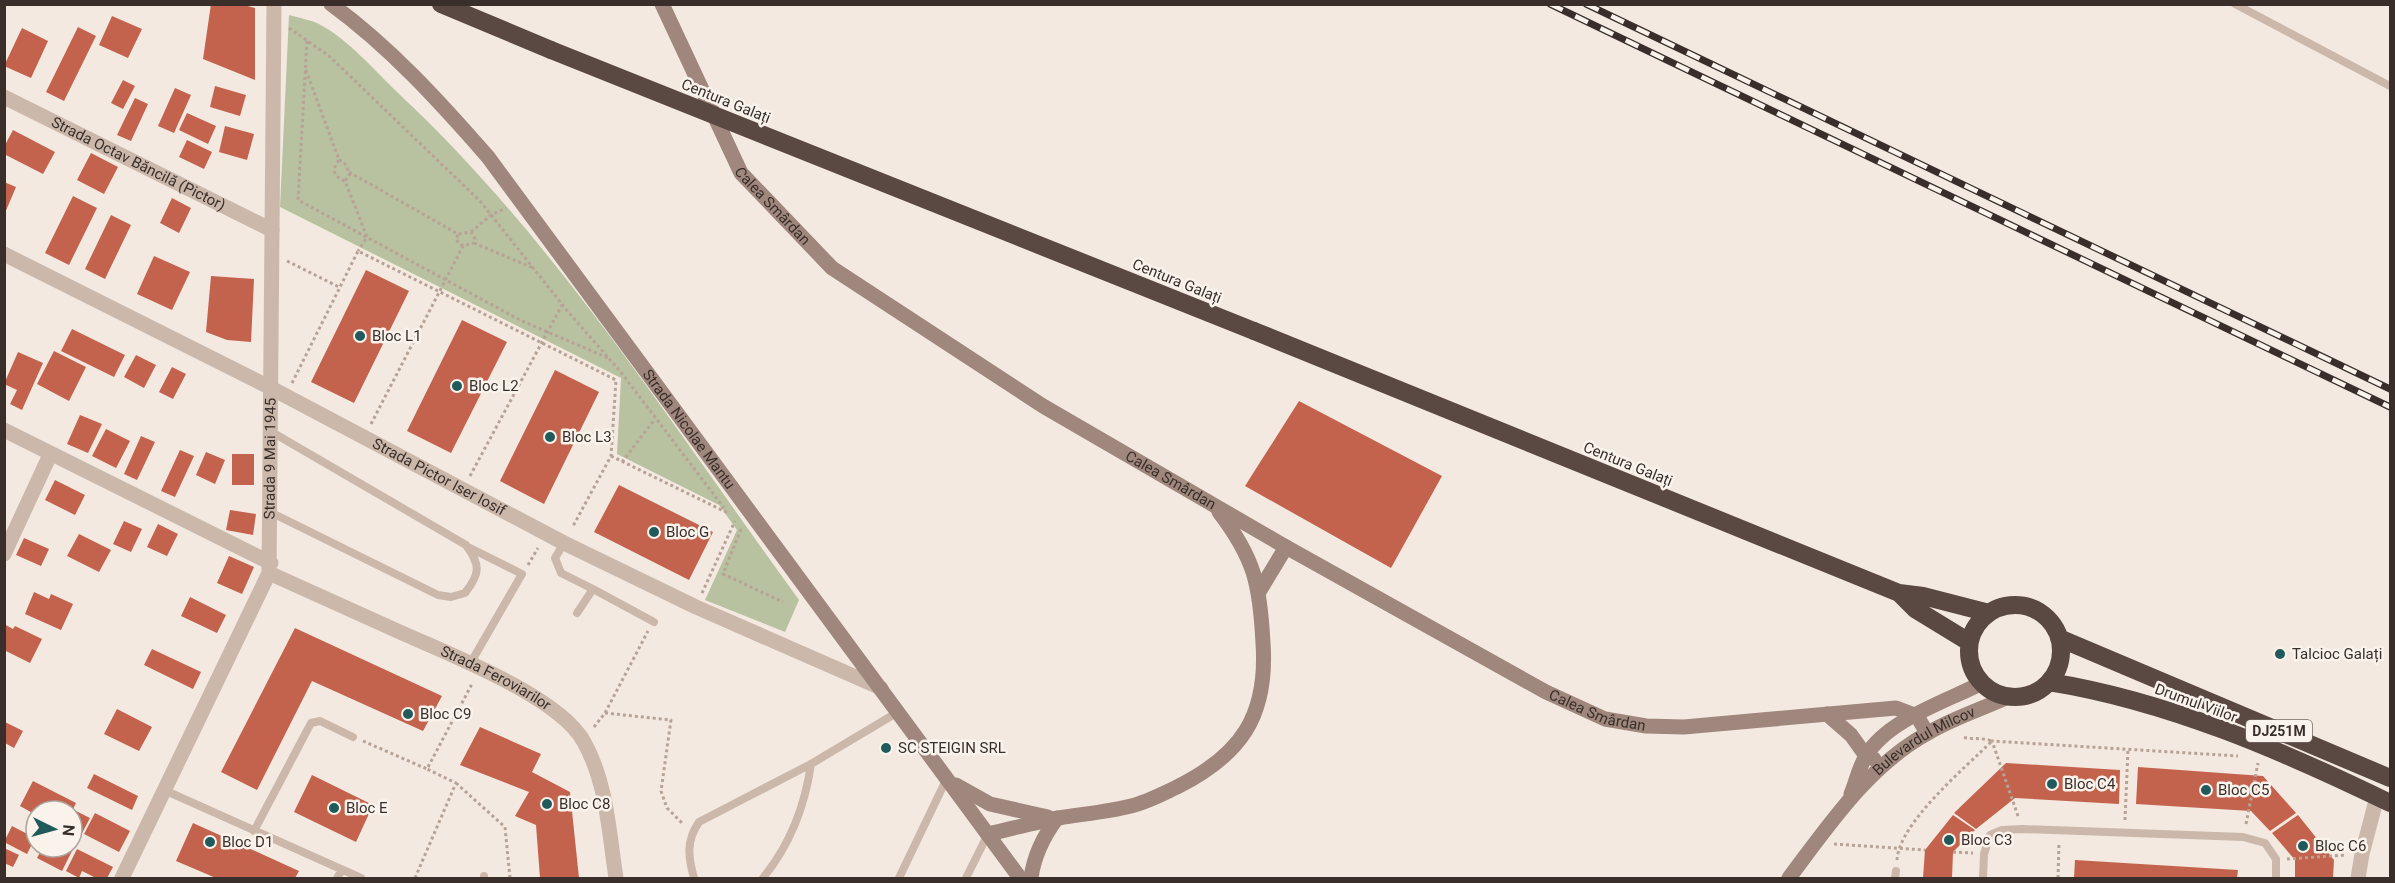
<svg xmlns="http://www.w3.org/2000/svg" width="2395" height="883" viewBox="0 0 2395 883" font-family="Roboto,sans-serif">
<style>
.green{fill:#b8c2a0}
.building{fill:#c3624d}
.lines{fill:none;stroke-linecap:round;stroke-linejoin:round}
.path{stroke:#b7a296;stroke-width:3;stroke-dasharray:3 3;stroke-linecap:butt}
.lane{stroke:#cbb8ab;stroke-width:8}
.street{stroke:#cbb8ab;stroke-width:15}
.secondary{stroke:#9f877d;stroke-width:15}
.highway{stroke:#5a4842;stroke-width:18}
.rail-casing{stroke:#392e2a;stroke-width:7}
.rail{stroke:#faf3ec;stroke-width:4.5;stroke-dasharray:14;stroke-linecap:butt}
.highway-bridge{stroke:#5a4842;stroke-width:18}
.poi-dot{fill:#205a5a;stroke:#faf3ec;stroke-width:2}
.labels{text-anchor:middle;stroke-width:5;stroke-linejoin:round;paint-order:stroke}
.shield{fill:#faf3ec;stroke:#736964;stroke-width:1.5}
.shield-label{font-size:14px;font-weight:bold;fill:#392e2a}
.street-label{font-size:15px;fill:#392e2a;stroke:#faf3ec}
.poi-label{font-size:15px;fill:#392e2a;stroke:#faf3ec;text-anchor:start}
</style>
<rect width="100%" height="100%" fill="#f3e9e0"/>
<path class="green" d="M289,15C299,18 311,20 319,24C349,40 374,70 398,93C555,239 673,427 799,600L785,632L705,600L737,530L719,505L617,454L621,378L280,207Z"/>
<path class="building" d="M211,4H240L255,8V80L203,59Z
M112,16L142,29L128,58L99,45Z
M78,27L96,36L64,101L46,92Z
M22,28L48,41L31,78L4,66Z
M123,80L135,86L123,109L111,103Z
M215,86L246,95L240,116L210,107Z
M175,88L191,95L174,133L158,126Z
M135,98L148,104L131,141L117,135Z
M187,113L216,126L208,144L179,130Z
M225,126L254,134L247,160L219,152Z
M13,130L55,152L43,174L4,154V147Z
M187,140L212,152L204,169L179,157Z
M91,153L118,167L104,194L77,180Z
M4,182L16,187L5,213H4Z
M73,196L97,208L69,265L45,253Z
M172,198L191,208L179,233L160,223Z
M111,215L131,225L105,279L85,269Z
M154,256L190,272L172,310L137,294Z
M366,270L409,291L354,403L311,382Z
M211,276L254,279L251,342L227,340L206,332Z
M462,320L507,342L451,453L407,431Z
M72,329L125,355L114,377L61,351Z
M54,351L86,367L69,401L37,384Z
M18,352L43,363L22,410L10,404L17,390L4,384Z
M136,355L156,365L144,388L124,377Z
M172,367L186,374L173,399L159,392Z
M555,370L599,392L544,504L500,481Z
M1299,401L1442,476L1391,568L1245,486Z
M80,415L102,424L88,453L67,444Z
M106,429L130,441L116,468L92,456Z
M141,436L155,442L137,480L124,474Z
M180,450L194,456L175,497L161,491Z
M206,452L225,460L215,484L196,475Z
M232,454H254V485H232Z
M55,480L85,495L75,515L45,500Z
M619,485L713,532L689,580L594,532Z
M230,510L256,514L253,535L226,530Z
M124,521L142,529L131,552L113,544Z
M158,524L178,534L167,556L147,547Z
M79,534L111,550L99,572L67,556Z
M24,538L49,549L41,566L16,555Z
M229,556L254,567L242,594L217,583Z
M34,592L49,599L51,594L73,604L61,630L25,614Z
M190,597L226,615L217,633L181,616Z
M4,624L13,629L15,626L42,639L30,663L4,650Z
M295,628L442,696L423,731L312,681L257,790L221,772Z
M152,649L201,672L193,689L144,665Z
M117,709L152,727L139,751L104,734Z
M5,722L23,731L14,748L5,743Z
M480,727L541,754L532,772L570,792L579,878H540L536,825L515,816L529,792L460,765Z
M2006,763L2120,770L2119,804L2015,798L1976,829L1954,813Z
M2138,767L2263,776L2296,813L2270,831L2251,811L2136,804Z
M94,774L138,796L132,810L87,788Z
M312,775L373,805L356,842L294,812Z
M33,781L76,803L72,811H36V815L20,806Z
M76,811L90,818L80,837L72,833V819Z
M95,813L130,831L119,852L84,834Z
M1953,815L1975,830L1953,852L1952,878H1923L1925,850Z
M2298,815L2334,860L2333,878H2295V860L2272,833Z
M193,823L299,871L295,878H216L176,861Z
M12,826L35,838L27,854L4,842Z
M43,847H74L62,871L37,858Z
M4,848L19,855L13,867L4,863Z
M77,849L113,867L107,878H96L82,871L79,878L66,871Z
M2075,860L2238,870L2237,878H2074Z"/>
<g class="lines">
<path class="path" d="M289,28L329,56L480,201L569,313L620,371L724,508
M307,41L298,200L520,320L608,358
M306,70L339,160C331,170 334,177 345,181L367,237L358,251
M339,160L344,162L350,174L345,181
M349,172L458,234L471,232L475,239L474,243L463,246L456,240L458,234
M471,232L491,215L506,208
M474,243L533,268
M287,261L339,287
M292,383L358,251L616,380L611,456L572,528
M371,424L463,246
M611,456L728,513
M622,462L655,419
M470,476L562,305
M741,529L723,574L783,602
M528,565L538,548
M702,593L735,521
M605,713L671,720L661,791L667,808L683,824
M594,727L605,713L648,631
M363,741L427,769
M456,783L505,827L510,878
M2018,816L1992,741L2238,756
M2125,820L2128,749
M2246,824L2258,763
M1834,844L1925,850
M1953,852L1973,853
M2287,859L2346,855
M1897,860C1899,823 1965,768 1992,741C1981,737 1972,740 1962,737
M415,878L456,783L427,769L473,682
M2058,878L2059,842"/>
<path class="lane" d="M2235,4L2390,86
M270,431L466,545C481,565 480,574 465,593L451,597L438,595L270,512
M564,543L555,558L561,573L593,589L577,613
M593,589L654,622
M470,664L522,574L470,548
M164,790L361,878
M254,831L311,723L320,721L353,737
M337,878L342,870
M484,878V876
M694,878C688,857 686,841 699,822L811,764L898,712
M763,878C789,846 805,806 811,764
M899,878L947,778
M966,878L988,834
M1895,878L1896,871
M1983,878L1984,854L1990,835L2002,830L2022,829L2243,837L2265,843L2276,859V878"/>
<g class="street">
<path id="s1" d="M4,97L272,230"/>
<path id="s2" d="M4,254L269,387L564,543L696,607L881,688"/>
<path d="M4,430L271,563"/>
<path d="M4,554L50,455"/>
<path id="s3" d="M269,573C314,593 358,613 402,633C449,654 560,697 584,742C607,783 609,833 616,878"/>
<path id="s4" d="M122,878L269,573L274,4"/>
<path d="M2358,878L2362,854L2377,797"/>
</g>
<g class="secondary">
<path id="s5" d="M331,4C390,47 440,102 488,157L1020,878"/>
<path id="s6" d="M662,4L741,173L832,268L1043,406L1286,547L1546,692L1605,719L1646,726L1684,727L1896,708L1917,716L1927,733"/>
<path d="M1260,590L1286,547"/>
<path d="M1827,714L1851,735L1866,756L1874,759"/>
<path d="M956,785L990,804L1048,817"/>
<path d="M1851,794C1856,782 1859,767 1866,756C1887,720 1945,702 1982,683"/>
<path d="M988,834C1011,829 1035,822 1059,818C1083,814 1107,812 1131,806C1147,802 1162,794 1177,787C1241,755 1268,716 1263,643C1260,585 1255,559 1219,512"/>
<path d="M1031,878C1034,855 1043,837 1057,818"/>
<path id="s7" d="M1789,878C1829,825 1868,766 1928,733C1953,718 1982,709 2008,697"/>
</g>
<path class="highway" d="M441,4L551,50
M1254,331L1899,593L1923,596L1989,613
M1899,593L1915,609L1969,642
M1969 651a46 46 0 1 1 92 0a46 46 0 1 1-92 0Z
M2059,638L2390,778
M2049,682C2168,701 2283,751 2390,803"/>
<defs>
<path id="rail" d="M1550,4L2390,407
M1586,4L2390,389"/>
</defs>
<use href="#rail" class="rail-casing"/>
<use href="#rail" class="rail"/>
<path class="highway-bridge" d="M551,50L1254,331"/>
</g>
<g class="poi-dot">
<circle cx="360" cy="336" r="6"/>
<circle cx="457" cy="386" r="6"/>
<circle cx="550" cy="437" r="6"/>
<circle cx="654" cy="532" r="6"/>
<circle cx="2280" cy="654" r="6"/>
<circle cx="408" cy="714" r="6"/>
<circle cx="886" cy="748" r="6"/>
<circle cx="2052" cy="784" r="6"/>
<circle cx="2206" cy="790" r="6"/>
<circle cx="547" cy="804" r="6"/>
<circle cx="334" cy="808" r="6"/>
<circle cx="1949" cy="840" r="6"/>
<circle cx="210" cy="842" r="6"/>
<circle cx="2303" cy="846" r="6"/>
</g>
<g class="labels">
<rect class="shield" x="2246" y="720" width="66" height="22" rx="4.5"/>
<g class="shield-label">
<text x="2279" y="736">DJ251M</text>
</g>
<g class="street-label">
<text transform="translate(726 101) rotate(22)" y="5">Centura Galați</text>
<text dy="5" stroke="none"><textPath href="#s1" startOffset="150">Strada Octav Băncilă (Pictor)</textPath></text>
<text dy="5" stroke="none"><textPath href="#s6" startOffset="232">Calea Smârdan</textPath></text>
<text transform="translate(1177 281) rotate(22)" y="5">Centura Galați</text>
<text dy="5" stroke="none"><textPath href="#s5" startOffset="558">Strada Nicolae Mantu</textPath></text>
<text dy="5" stroke="none"><textPath href="#s4" startOffset="453">Strada 9 Mai 1945</textPath></text>
<text transform="translate(1628 464) rotate(22)" y="5">Centura Galați</text>
<text dy="5" stroke="none"><textPath href="#s2" startOffset="489">Strada Pictor Iser Iosif</textPath></text>
<text dy="5" stroke="none"><textPath href="#s6" startOffset="718">Calea Smârdan</textPath></text>
<text dy="5" stroke="none"><textPath href="#s3" startOffset="250">Strada Feroviarilor</textPath></text>
<text transform="translate(2196 703) rotate(20)" y="5">Drumul Viilor</text>
<text dy="5" stroke="none"><textPath href="#s6" startOffset="1204">Calea Smârdan</textPath></text>
<text dy="5" stroke="none"><textPath href="#s7" startOffset="195">Bulevardul Milcov</textPath></text>
</g>
<g class="poi-label">
<text x="372" y="341">Bloc L1</text>
<text x="469" y="391">Bloc L2</text>
<text x="562" y="442">Bloc L3</text>
<text x="666" y="537">Bloc G</text>
<text x="2292" y="659">Talcioc Galați</text>
<text x="420" y="719">Bloc C9</text>
<text x="898" y="753">SC STEIGIN SRL</text>
<text x="2064" y="789">Bloc C4</text>
<text x="2218" y="795">Bloc C5</text>
<text x="559" y="809">Bloc C8</text>
<text x="346" y="813">Bloc E</text>
<text x="1961" y="845">Bloc C3</text>
<text x="222" y="847">Bloc D1</text>
<text x="2315" y="851">Bloc C6</text>
</g>
</g>
<rect width="2395" height="883" fill="none" stroke="#392e2a" stroke-width="12"/>
<g transform="translate(54 829) rotate(95)"><circle r="28" fill="#faf3ec" stroke="#ada49e" stroke-width="1.5"/>
<path d="M0-4.5L10 22L0 15L-10 22Z" fill="#205a5a"/>
<text y="-9" font-size="16" font-weight="bold" text-anchor="middle" fill="#392e2a">N</text>
</g>
</svg>
